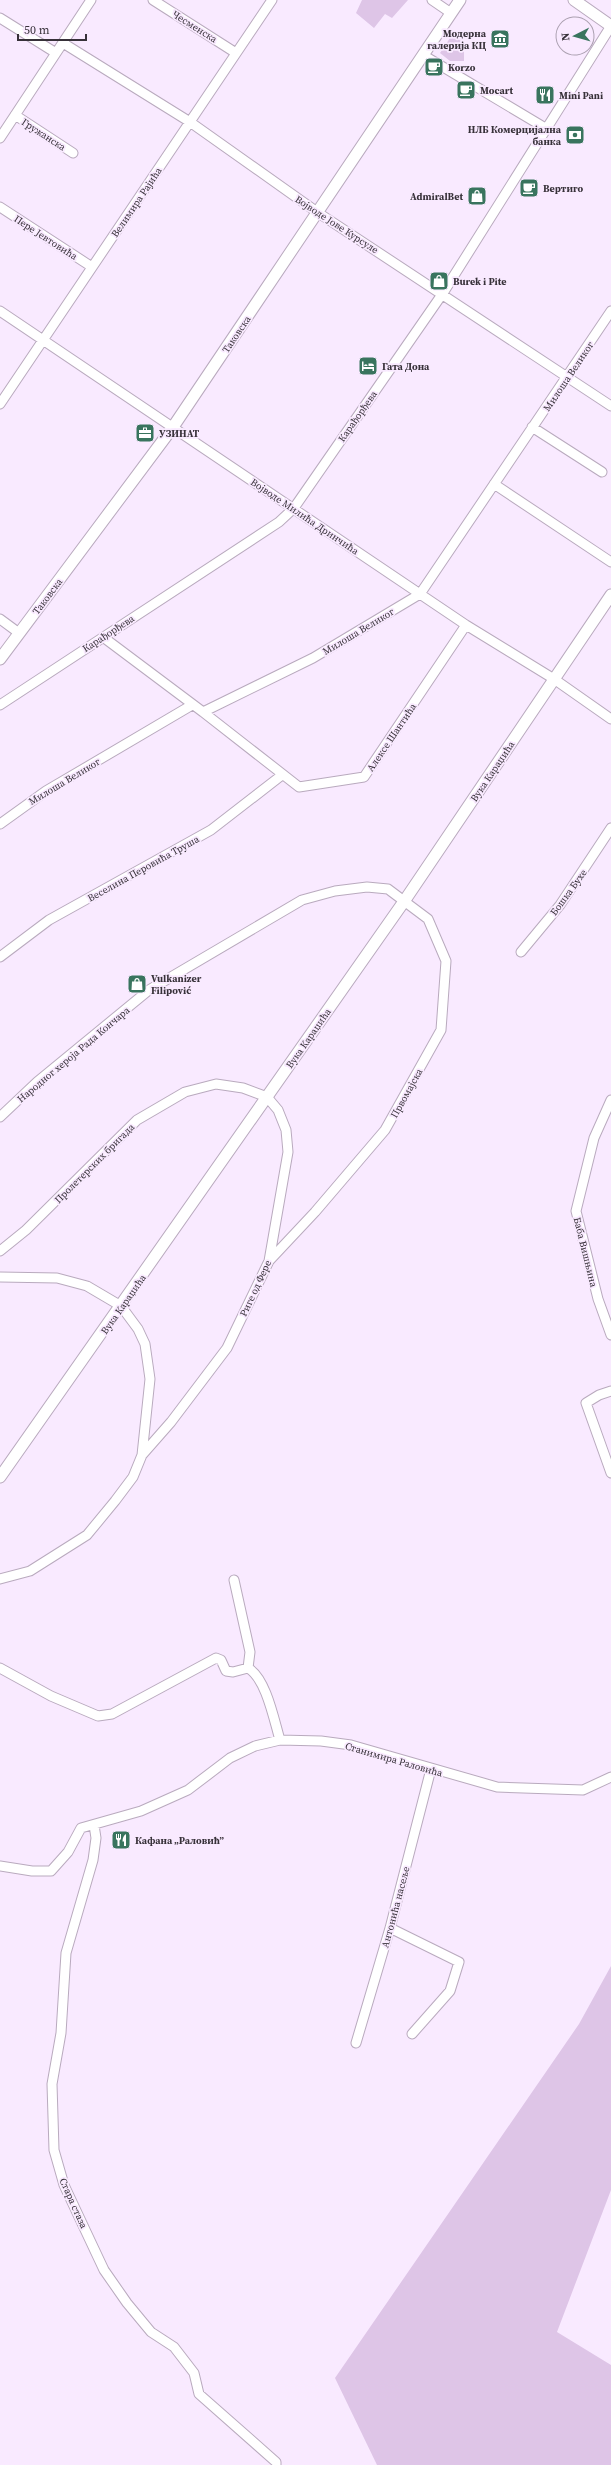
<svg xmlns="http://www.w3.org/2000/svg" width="611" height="2465" viewBox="0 0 611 2465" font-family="'Source Serif 4',serif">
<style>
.green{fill:#dec5e7}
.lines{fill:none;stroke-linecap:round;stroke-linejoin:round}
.minor-casing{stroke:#b9aabe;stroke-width:11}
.tertiary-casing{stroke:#b9aabe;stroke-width:13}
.minor{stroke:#fff;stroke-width:9}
.tertiary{stroke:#fff;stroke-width:11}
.labels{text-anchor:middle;stroke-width:3.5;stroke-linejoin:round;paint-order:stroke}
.street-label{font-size:10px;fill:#373139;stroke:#f9eaff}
.poi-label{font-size:10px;font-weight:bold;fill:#373139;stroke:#f9eaff;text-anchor:start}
</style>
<rect width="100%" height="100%" fill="#f9eaff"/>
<path class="green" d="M362,0H408L392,18L385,14L374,28L356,13Z
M452,35L464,43V61H450L440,53Z
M611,1966V2190L557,2332L611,2365V2465H377L335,2378L579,2024Z"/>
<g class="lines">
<defs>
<path id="minor" d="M153,0L236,53
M432,0L451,13
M0,18L56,53
M63,43L190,122L317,212L611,406
M423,55L547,129
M15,115L73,153
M0,138L91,0
M0,207L92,267
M0,311L466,625L554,679L611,719
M0,404L272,0
M532,427L602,472
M494,484L611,562
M0,619L19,633
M103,637L203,712L313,658L420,594L611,311
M0,705L279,522L294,508L443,293L611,26
M203,712L299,787L364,777L466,625
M0,824L46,791L192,705
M521,952L560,905L611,828
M0,957L49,920L211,830L282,775
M611,1100L594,1138L576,1211L598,1299L611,1335
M0,1117L37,1082L149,990L302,900L335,891L367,887L388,889L428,919L446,961L441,1030L385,1130L315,1212L269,1261
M0,1251L26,1230L137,1120L185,1092L216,1084L243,1088L267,1097L278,1110L286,1130L288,1152L269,1261L227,1348L171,1422L142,1455
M0,1277L57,1278L87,1286L121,1306L138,1329L145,1344L150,1379L142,1455L133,1477L115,1501L87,1535L30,1571L0,1579
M611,1391L599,1395L586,1403L611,1473
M234,1580L250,1652L248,1668
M0,1668L51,1696L98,1716L112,1714L216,1658L221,1660L226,1671L233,1672L248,1668C266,1678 274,1720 280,1740
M94,1825L96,1838L93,1860L66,1953L61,2033L52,2084L54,2150L64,2185L104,2270L127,2303L151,2332L174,2347L194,2373L199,2394L276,2462V2465
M0,1866L32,1871H51L68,1852L81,1828L141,1811L188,1790L230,1758L255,1746L280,1740L321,1741L351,1745L497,1787L583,1790L611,1777
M390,1928L459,1962L450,1991L412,2034
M356,2043L390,1928L431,1769"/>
<path id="tertiary" d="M574,0L611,26
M0,659L173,427L460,0
M0,1477L405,900L611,595"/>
</defs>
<use href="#minor" class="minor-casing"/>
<use href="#tertiary" class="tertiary-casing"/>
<use href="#minor" class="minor"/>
<use href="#tertiary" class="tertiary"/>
</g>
<defs>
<symbol id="museum-square" viewBox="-11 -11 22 22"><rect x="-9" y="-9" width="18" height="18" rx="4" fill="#39745e" stroke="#f9eaff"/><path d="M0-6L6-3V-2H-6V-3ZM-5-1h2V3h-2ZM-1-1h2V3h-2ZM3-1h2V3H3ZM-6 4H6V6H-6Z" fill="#fff"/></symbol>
<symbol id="cafe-square" viewBox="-11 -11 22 22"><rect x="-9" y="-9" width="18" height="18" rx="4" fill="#39745e" stroke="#f9eaff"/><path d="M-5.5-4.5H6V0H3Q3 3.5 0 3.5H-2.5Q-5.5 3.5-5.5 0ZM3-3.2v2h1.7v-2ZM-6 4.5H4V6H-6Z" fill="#fff"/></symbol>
<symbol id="restaurant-square" viewBox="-11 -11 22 22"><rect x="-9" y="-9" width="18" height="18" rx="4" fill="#39745e" stroke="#f9eaff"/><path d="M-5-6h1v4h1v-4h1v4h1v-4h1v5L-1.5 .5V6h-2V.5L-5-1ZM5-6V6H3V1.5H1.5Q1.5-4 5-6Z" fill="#fff"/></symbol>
<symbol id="bank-square" viewBox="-11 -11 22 22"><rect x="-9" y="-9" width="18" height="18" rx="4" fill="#39745e" stroke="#f9eaff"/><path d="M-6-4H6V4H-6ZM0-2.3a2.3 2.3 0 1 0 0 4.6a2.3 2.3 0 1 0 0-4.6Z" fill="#fff"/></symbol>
<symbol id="shop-square" viewBox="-11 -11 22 22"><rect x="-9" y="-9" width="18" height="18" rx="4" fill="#39745e" stroke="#f9eaff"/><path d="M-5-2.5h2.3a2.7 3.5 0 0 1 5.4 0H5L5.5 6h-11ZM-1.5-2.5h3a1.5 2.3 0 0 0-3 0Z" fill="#fff"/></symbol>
<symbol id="hotel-square" viewBox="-11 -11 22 22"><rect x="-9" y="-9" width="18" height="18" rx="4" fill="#39745e" stroke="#f9eaff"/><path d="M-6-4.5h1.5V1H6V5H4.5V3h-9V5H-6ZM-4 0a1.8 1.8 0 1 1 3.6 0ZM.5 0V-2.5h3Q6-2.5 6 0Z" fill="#fff"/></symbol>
<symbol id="office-square" viewBox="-11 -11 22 22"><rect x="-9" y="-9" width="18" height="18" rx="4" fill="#39745e" stroke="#f9eaff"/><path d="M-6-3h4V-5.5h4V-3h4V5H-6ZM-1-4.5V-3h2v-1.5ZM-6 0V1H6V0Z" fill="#fff"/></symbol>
</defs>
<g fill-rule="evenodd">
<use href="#museum-square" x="489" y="28" width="22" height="22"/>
<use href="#cafe-square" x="423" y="56" width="22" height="22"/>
<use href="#cafe-square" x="455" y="79" width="22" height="22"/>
<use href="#restaurant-square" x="534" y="84" width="22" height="22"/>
<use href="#bank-square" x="564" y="124" width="22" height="22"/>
<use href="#cafe-square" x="518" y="177" width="22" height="22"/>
<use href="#shop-square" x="466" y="185" width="22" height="22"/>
<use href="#shop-square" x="428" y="270" width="22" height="22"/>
<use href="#hotel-square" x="357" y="355" width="22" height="22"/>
<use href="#office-square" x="134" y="422" width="22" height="22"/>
<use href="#shop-square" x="126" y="973" width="22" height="22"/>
<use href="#restaurant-square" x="110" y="1829" width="22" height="22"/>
</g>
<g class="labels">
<g class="street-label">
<text transform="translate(195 26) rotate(32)" y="4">Чесменска</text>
<text transform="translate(44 134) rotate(33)" y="4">Гружанска</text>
<text transform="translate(136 202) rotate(-56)" y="4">Велимира Рајића</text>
<text transform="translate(337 224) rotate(33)" y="4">Војводе Јове Курсуле</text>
<text transform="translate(46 237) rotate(33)" y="4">Пере Јевтовића</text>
<text transform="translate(236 334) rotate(-56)" y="4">Таковска</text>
<text transform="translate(568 376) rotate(-56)" y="4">Милоша Великог</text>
<text transform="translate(357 416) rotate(-55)" y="4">Карађорђева</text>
<text transform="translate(305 516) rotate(34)" y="4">Војводе Милића Дринчића</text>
<text transform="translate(47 596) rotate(-53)" y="4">Таковска</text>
<text transform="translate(358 631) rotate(-31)" y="4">Милоша Великог</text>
<text transform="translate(108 633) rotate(-33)" y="4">Карађорђева</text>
<text transform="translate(391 737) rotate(-56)" y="4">Алексе Шантића</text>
<text transform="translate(492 771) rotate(-56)" y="4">Вука Караџића</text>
<text transform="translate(64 781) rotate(-31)" y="4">Милоша Великог</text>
<text transform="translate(143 868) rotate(-29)" y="4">Веселина Перовића Труша</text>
<text transform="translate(568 892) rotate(-54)" y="4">Бошка Бухе</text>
<text transform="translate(308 1038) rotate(-55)" y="4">Вука Караџића</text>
<text transform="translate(73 1054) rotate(-40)" y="4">Народног хероја Рада Кончара</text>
<text transform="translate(406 1093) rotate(-61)" y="4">Првомајска</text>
<text transform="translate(94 1163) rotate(-45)" y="4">Пролетерских бригада</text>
<text transform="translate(586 1252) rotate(76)" y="4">Баба Вишњина</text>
<text transform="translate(255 1288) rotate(-65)" y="4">Риге од Фере</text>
<text transform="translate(123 1304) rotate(-55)" y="4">Вука Караџића</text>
<text transform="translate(394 1759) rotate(16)" y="4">Станимира Раловића</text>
<text transform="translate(395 1907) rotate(-75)" y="4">Антонића насеље</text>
<text transform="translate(74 2203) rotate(66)" y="4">Стара стаза</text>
</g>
<g class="poi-label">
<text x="486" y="37" text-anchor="end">Модерна<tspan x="486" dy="12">галерија КЦ</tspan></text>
<text x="448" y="71">Korzo</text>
<text x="480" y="94">Mocart</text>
<text x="559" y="99">Mini Pani</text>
<text x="561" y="133" text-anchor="end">НЛБ Комерцијална<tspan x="561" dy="12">банка</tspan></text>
<text x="543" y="192">Вертиго</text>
<text x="463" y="200" text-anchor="end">AdmiralBet</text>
<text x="453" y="285">Burek i Pite</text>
<text x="382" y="370">Гата Дона</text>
<text x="159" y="437">УЗИНАТ</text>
<text x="151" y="982">Vulkanizer<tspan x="151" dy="12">Filipović</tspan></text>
<text x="135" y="1844">Кафана „Раловић”</text>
</g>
</g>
<g transform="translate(575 36) rotate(264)"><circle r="19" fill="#f9eaff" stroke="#aba0b0"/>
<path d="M0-3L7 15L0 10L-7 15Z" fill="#39745e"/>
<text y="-6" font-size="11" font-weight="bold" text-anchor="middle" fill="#373139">N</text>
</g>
<path d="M18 34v6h68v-6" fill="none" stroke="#373139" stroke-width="2"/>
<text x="24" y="34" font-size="12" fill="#373139" stroke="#f9eaff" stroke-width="3" paint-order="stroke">50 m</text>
</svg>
